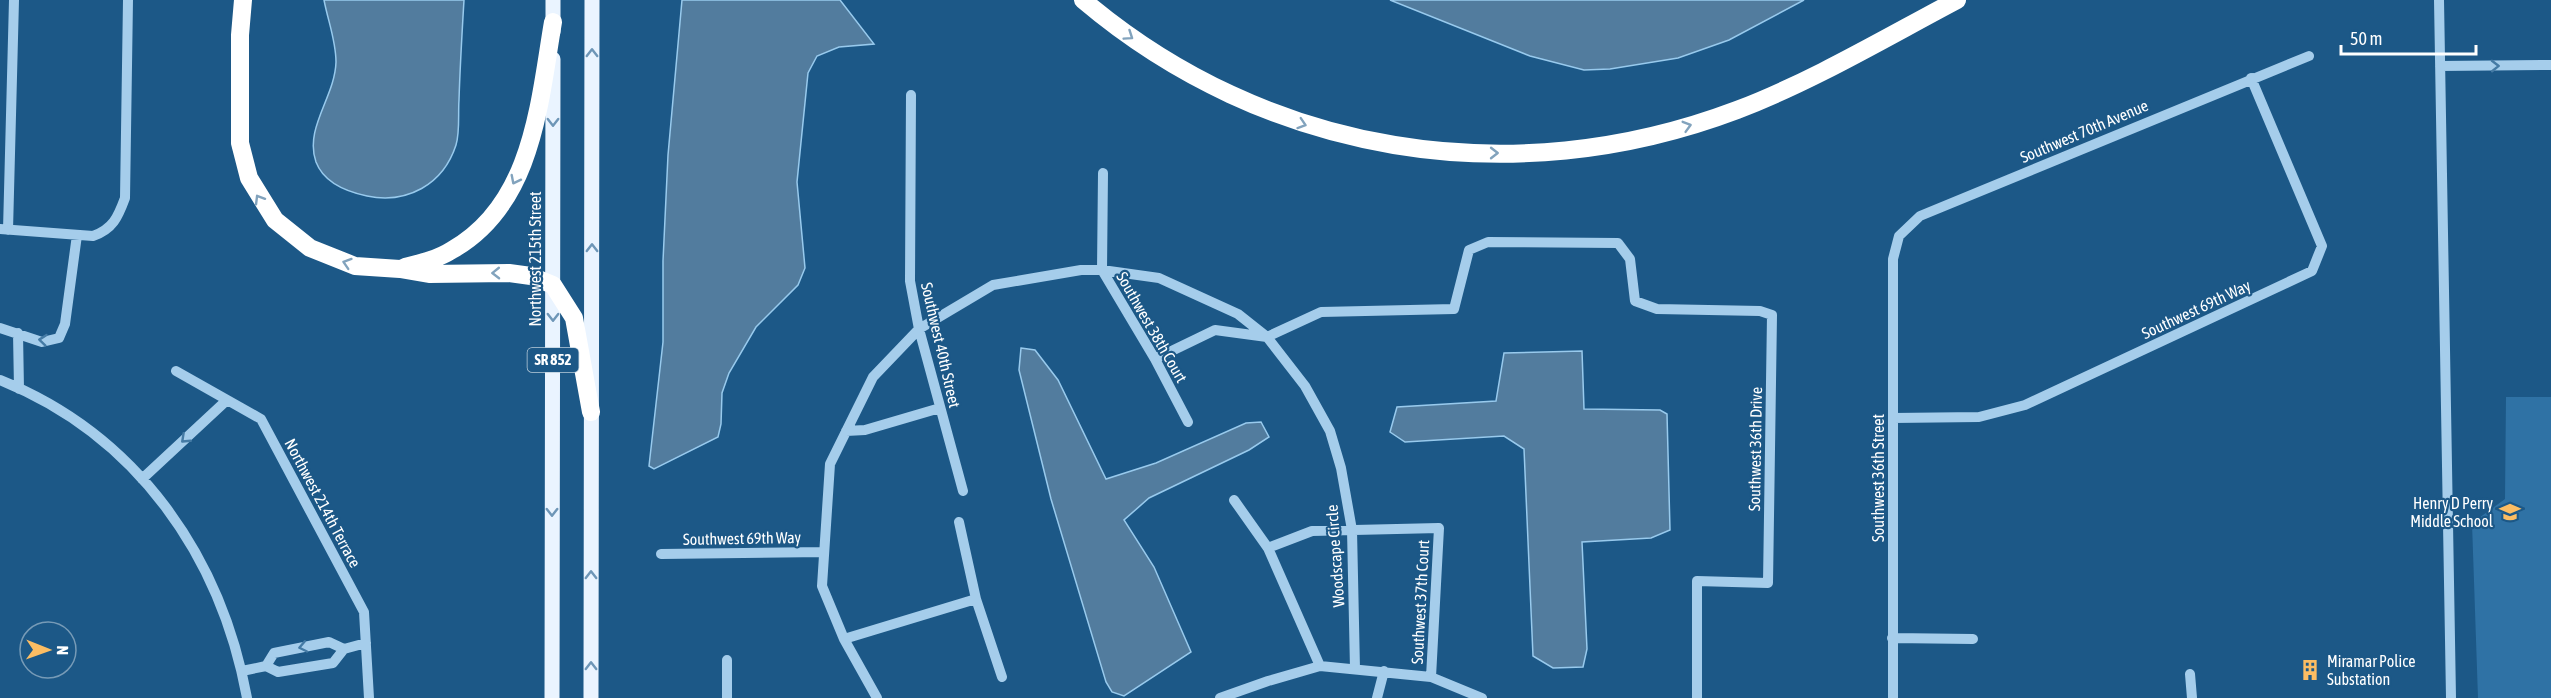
<svg xmlns="http://www.w3.org/2000/svg" width="2551" height="698" viewBox="0 0 2551 698" font-family="'Asap Condensed',sans-serif">
<style>
.green{fill:#2f72a5}
.water{fill:#527c9e;stroke:#98caed;stroke-width:1.5}
.lines{fill:none;stroke-linecap:round;stroke-linejoin:round}
.minor{stroke:#a5cdeb;stroke-width:10}
.major{stroke:#eaf4ff;stroke-width:15}
.highway{stroke:#fff;stroke-width:18}
.oneway{stroke:#82a3bd}
.oneway2{stroke:#6e96b7}
.oneway3{stroke:#457ba5}
.labels{text-anchor:middle;stroke-width:4.5;stroke-linejoin:round;paint-order:stroke}
.shield{fill:#1c5887;stroke:#bbcddb;stroke-width:1.5}
.shield-label{font-size:15px;font-weight:bold;fill:#fff}
.street-label{font-size:16px;fill:#fff;stroke:#1c5887}
.poi-label{font-size:16px;fill:#fff;stroke:#1c5887;text-anchor:end}
</style>
<rect width="100%" height="100%" fill="#1c5887"/>
<path class="green" d="M2506,397H2551V698H2478L2472,523L2505,499Z"/>
<path class="water" d="M324,0H464C462,33 460,67 459,100C458,114 460,132 456,145C443,185 407,204 367,196C348,192 324,183 316,162C304,128 335,97 336,62C336,41 328,21 324,0Z
M682,0H840L874,44L839,47L817,56L808,73L797,182L805,268L798,285L756,327L729,373L722,393L721,424L718,437L654,469L649,466L663,342V261L668,155Z
M1390,0H1804L1729,40L1678,58L1610,69L1584,70L1530,56Z
M1021,348L1035,350L1058,380L1106,479L1156,463L1246,423L1261,422L1269,437L1249,450L1149,498L1124,520L1154,567L1191,652L1124,696L1112,692L1106,682L1051,499L1019,370Z
M1582,351L1584,409L1660,410L1667,414L1670,530L1651,538L1582,542L1587,649L1583,667L1553,668L1533,656L1524,449L1504,436L1405,442L1390,432L1397,407L1496,401L1504,353Z"/>
<g class="lines">
<path class="minor" d="M2439,0L2451,698
M2440,66L2551,65
M911,95L910,281L919,329L963,491
M1103,173L1102,270L1155,359L1188,422
M0,229L93,236C113,229 118,217 125,198L128,0
M8,230L14,0
M0,328L42,342L59,338L65,324L77,235
M18,333L19,389
M1155,359L1215,330L1267,337L1321,312L1454,309L1469,250L1488,242L1618,243L1630,259L1635,301L1657,309L1760,311L1772,315L1768,583L1697,581V698
M176,371L261,419L364,612L369,698
M0,380C137,435 221,556 247,698
M1893,418L1979,417L2025,405L2312,271L2322,246L2251,78
M846,431L865,430L940,408
M142,479L227,400
M1234,500L1268,548L1320,666
M959,522L976,599L1002,677
M1268,548L1312,531L1439,528L1431,677
M661,554L824,552
M1892,638L1973,639
M844,639L976,599
M266,666L274,653L329,642L344,649
M242,671L266,666L278,672L333,663L344,649L366,643
M2190,674L2192,698
M727,698V660
M877,698L844,639L822,586L830,464L873,377L919,329L993,285L1081,270H1102L1159,278L1238,314L1267,337L1305,386L1330,431L1341,468L1352,530L1355,669
M1220,698L1268,681L1320,666L1431,677L1482,698
M1377,698L1384,671
M1893,698V259L1899,236L1920,216L2309,56"/>
<path class="major" d="M553,0V32
M552,698L553,59
M591,698L592,0"/>
<path class="highway" d="M243,0L240,35V143L249,178L275,220L310,248L355,266L400,269L429,274L509,273L531,276L553,285L574,318L591,412
M1083,0C1266,155 1512,195 1737,110C1813,81 1885,38 1957,0
M405,267C421,263 438,259 452,250C533,204 539,104 553,22"/>
</g>
<defs><path id="oneway-chevron" d="M-2-3.5L2.5 0L-2 3.5" fill="none" stroke-width="1.6" stroke-linecap="round" stroke-linejoin="round" transform="scale(1.5)"/></defs>
<g class="oneway">
<use href="#oneway-chevron" transform="translate(1129 36) rotate(34)"/>
<use href="#oneway-chevron" transform="translate(1302 124) rotate(18)"/>
<use href="#oneway-chevron" transform="translate(1687 126) rotate(-16)"/>
<use href="#oneway-chevron" transform="translate(1494 153)"/>
<use href="#oneway-chevron" transform="translate(515 180) rotate(117)"/>
<use href="#oneway-chevron" transform="translate(259 199) rotate(-121)"/>
<use href="#oneway-chevron" transform="translate(347 263) rotate(-162)"/>
<use href="#oneway-chevron" transform="translate(496 273) rotate(179)"/>
</g>
<g class="oneway2">
<use href="#oneway-chevron" transform="translate(592 53) rotate(-90)"/>
<use href="#oneway-chevron" transform="translate(553 122) rotate(90)"/>
<use href="#oneway-chevron" transform="translate(592 248) rotate(-90)"/>
<use href="#oneway-chevron" transform="translate(553 317) rotate(90)"/>
<use href="#oneway-chevron" transform="translate(552 512) rotate(90)"/>
<use href="#oneway-chevron" transform="translate(591 575) rotate(-90)"/>
<use href="#oneway-chevron" transform="translate(591 666) rotate(-90)"/>
</g>
<g class="oneway3">
<use href="#oneway-chevron" transform="translate(2495 66) rotate(-1)"/>
<use href="#oneway-chevron" transform="translate(43 340) rotate(-174)"/>
<use href="#oneway-chevron" transform="translate(185 439) rotate(137)"/>
<use href="#oneway-chevron" transform="translate(303 647) rotate(168)"/>
</g>
<defs>
<symbol id="school-bare" viewBox="-9 -9 18 18"><path d="M0-5L7-2L0 1L-7-2ZM-4 1L0 2.5L4 1V4Q0 6-4 4Z" fill="#fcbd63" stroke="#1c5887" stroke-width="2.5" paint-order="stroke"/></symbol>
<symbol id="building-bare" viewBox="-9 -9 18 18"><path d="M-4-6H4V6H1V3H-1V6H-4ZM-2.5-4.3h1.7v1.8h-1.7ZM.8-4.3h1.7v1.8H.8ZM-2.5-1h1.7V.8h-1.7ZM.8-1h1.7V.8H.8Z" fill="#fcbd63" stroke="#1c5887" stroke-width="2.5" paint-order="stroke"/></symbol>
</defs>
<g fill-rule="evenodd">
<use href="#school-bare" x="2495" y="497" width="30" height="30"/>
<use href="#building-bare" x="2295" y="655" width="30" height="30"/>
</g>
<g class="labels">
<rect class="shield" x="527.5" y="348" width="51" height="24" rx="4.5"/>
<g class="shield-label">
<text x="553" y="365">SR 852</text>
</g>
<g class="street-label">
<text transform="translate(2084 131) rotate(-23)" y="6">Southwest 70th Avenue</text>
<text transform="translate(535 259) rotate(-90)" y="6">Northwest 215th Street</text>
<text transform="translate(2196 309) rotate(-25)" y="6">Southwest 69th Way</text>
<text transform="translate(1152 327) rotate(60)" y="6">Southwest 38th Court</text>
<text transform="translate(941 345) rotate(77)" y="6">Southwest 40th Street</text>
<text transform="translate(1755 449) rotate(-89)" y="6">Southwest 36th Drive</text>
<text transform="translate(1878 478) rotate(-90)" y="6">Southwest 36th Street</text>
<text transform="translate(323 503) rotate(62)" y="6">Northwest 214th Terrace</text>
<text transform="translate(742 538) rotate(-1)" y="6">Southwest 69th Way</text>
<text transform="translate(1335 556) rotate(-94)" y="6">Woodscape Circle</text>
<text transform="translate(1420 602) rotate(-87)" y="6">Southwest 37th Court</text>
</g>
<g class="poi-label">
<text x="2493" y="509">Henry D Perry<tspan x="2493" dy="18">Middle School</tspan></text>
<text x="2327" y="667" text-anchor="start">Miramar Police<tspan x="2327" dy="18">Substation</tspan></text>
</g>
</g>
<g transform="translate(48 650) rotate(91)"><circle r="28" fill="#1c5887" stroke="#779bb7" stroke-width="1.5"/>
<path d="M0-4.5L10 22L0 15L-10 22Z" fill="#fcbd63"/>
<text y="-9" font-size="16" font-weight="bold" text-anchor="middle" fill="#ffffff">N</text>
</g>
<path d="M2341 45v9h135v-9" fill="none" stroke="#ffffff" stroke-width="3"/>
<text x="2350" y="45" font-size="18" fill="#ffffff" stroke="#1c5887" stroke-width="4.5" paint-order="stroke">50 m</text>
</svg>
